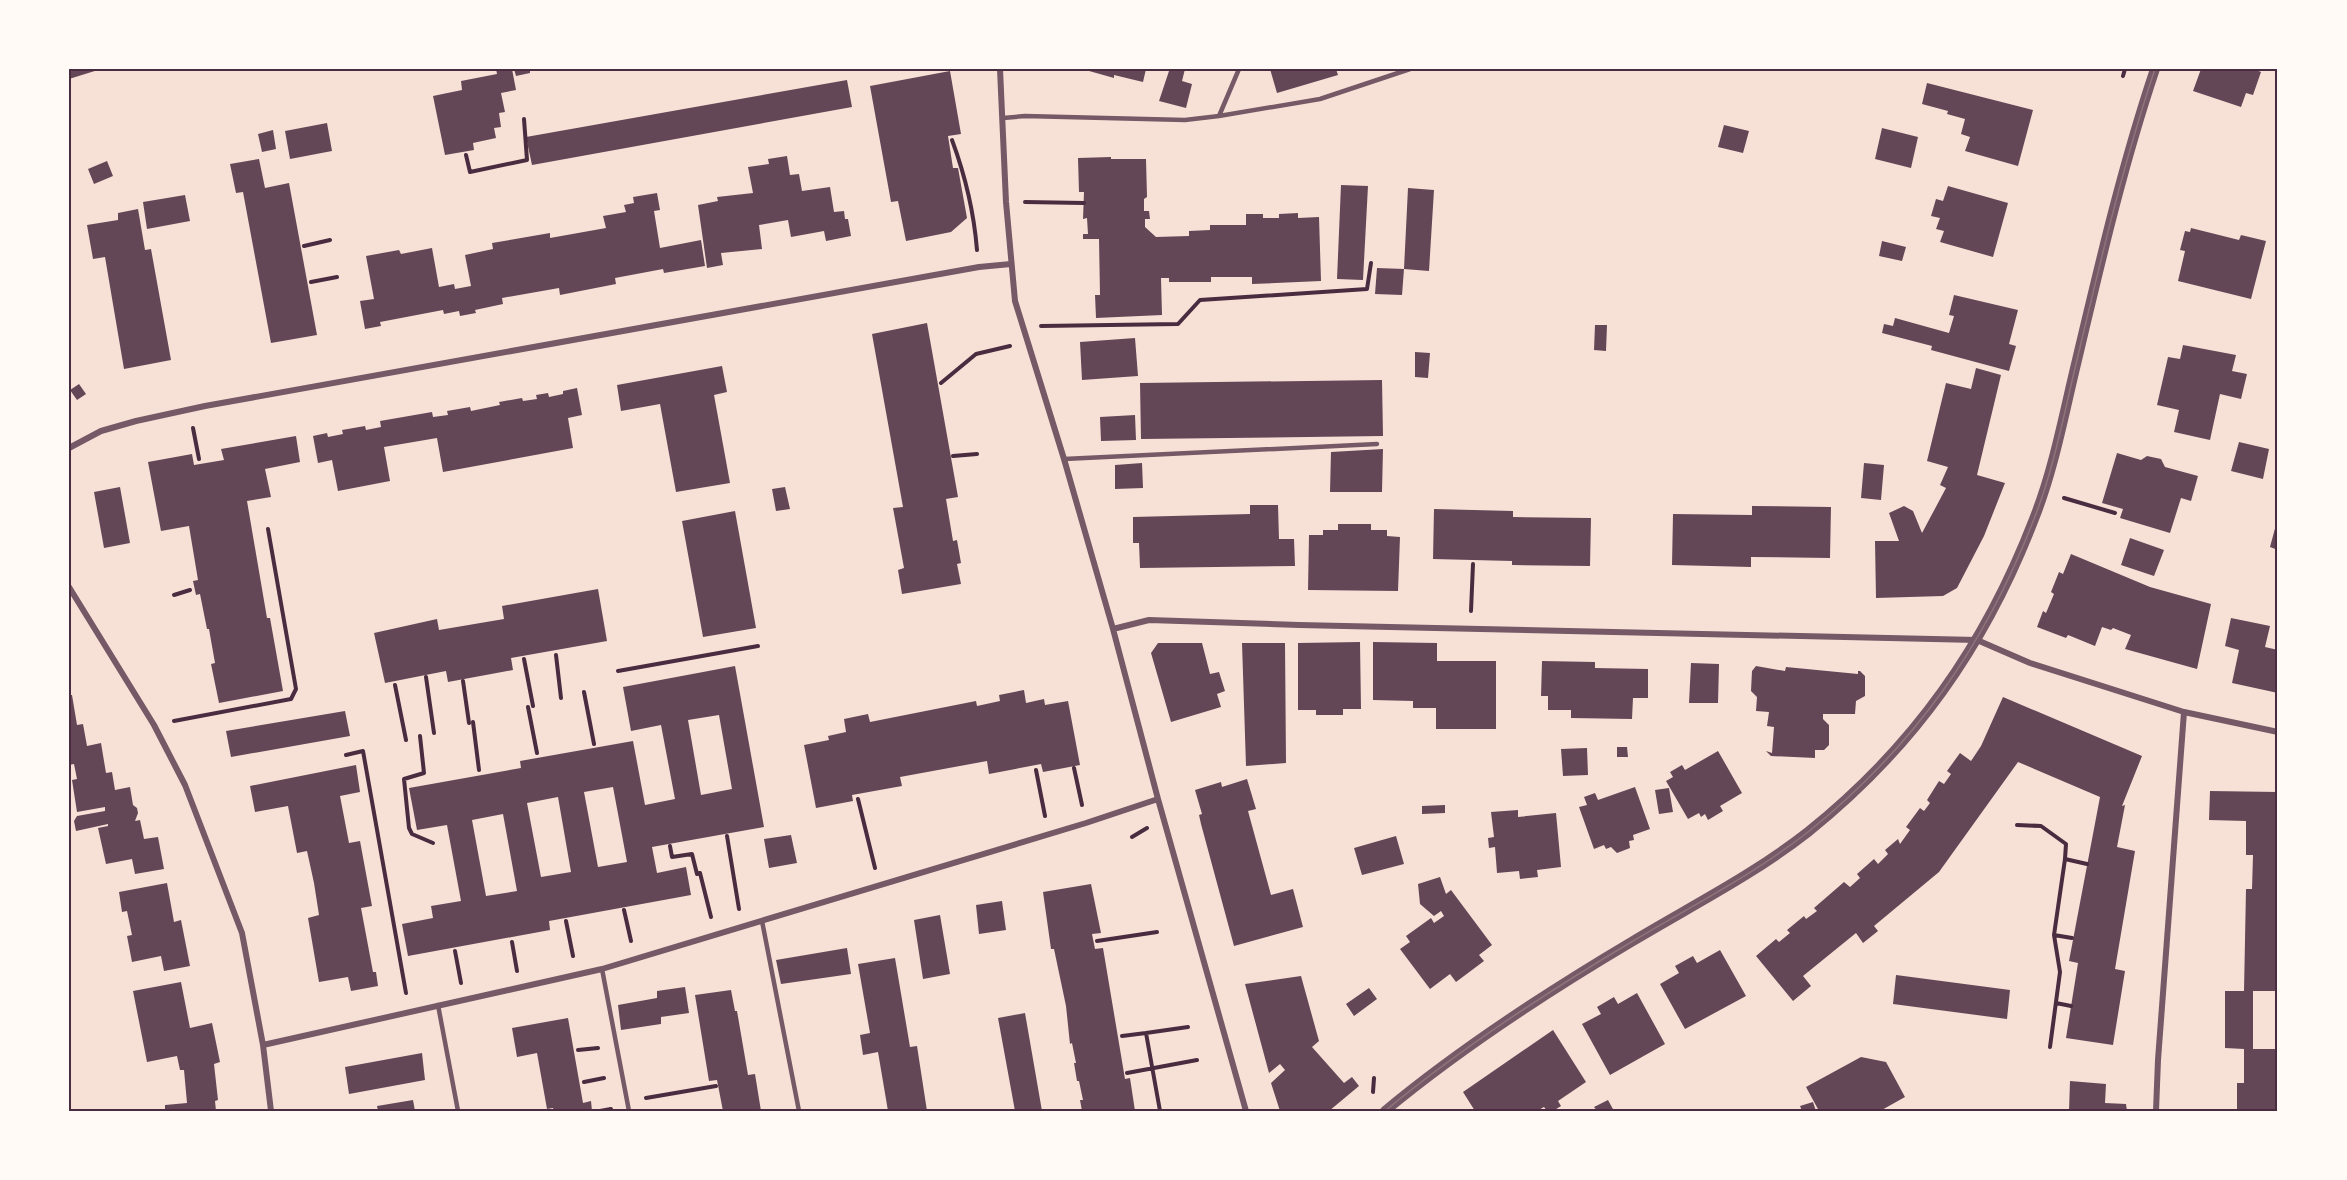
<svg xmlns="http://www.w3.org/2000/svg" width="2347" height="1180" viewBox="0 0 2347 1180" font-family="'Noto Sans',sans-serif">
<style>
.building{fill:#644757;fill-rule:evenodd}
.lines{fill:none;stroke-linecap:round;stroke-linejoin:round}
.path{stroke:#4a2c40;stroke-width:4}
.service{stroke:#755966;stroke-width:4.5}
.minor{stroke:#755966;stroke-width:6}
.tertiary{stroke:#755966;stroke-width:10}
.tram{stroke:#8f747c;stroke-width:1.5}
.neatline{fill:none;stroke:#4a2c40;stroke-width:2}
</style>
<rect width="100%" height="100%" fill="#f7e1d7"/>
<path class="building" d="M69,69H98V70L69,79Z
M496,69H512L516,90L501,93L505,112L499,113L501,127L494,128L496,138L473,143L474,150L445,155L433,96L462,90L461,81L497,74Z
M514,69H530V73L516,76Z
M1082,69H1146L1143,82L1114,75V78Z
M1164,69H1185L1182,81L1192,84L1186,108L1159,101L1169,71Z
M1270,69H1336L1338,75L1277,93Z
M2201,69H2254L2261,72L2253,95L2246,93L2241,107L2193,91Z
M950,71L961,134L948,136L953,168H958L967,218L951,232L906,241L898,201L891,202L870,86Z
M847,80L852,107L532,165L526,137Z
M1927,83L2033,110L2018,166L1965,151L1970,137L1961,134L1965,119L1947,114L1948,111L1922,104Z
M327,123L332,151L290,159L285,131Z
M1724,125L1749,131L1743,153L1718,147Z
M1882,128L1918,137L1911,168L1875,159Z
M273,130L276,149L262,152L258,134Z
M787,156L790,175L799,174L802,191L830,187L834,212L844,211L845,219H848L851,236L826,241L824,231L791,237L788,220L759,225L762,249L721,253L723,265L707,268L698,205L718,201L717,197L753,193L748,167L769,164L768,159Z
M1111,157V159H1146L1147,197L1144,199V211H1149L1150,219H1145V227L1156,237L1189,236V231L1210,230V225H1246V214H1263V218H1279V214L1298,213V218L1319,217L1321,281L1252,284V277H1211V282H1169V278H1161L1162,315L1096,318L1095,295H1100L1099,239H1083V234H1088L1087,218L1083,219L1084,192H1079L1078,158Z
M259,159L265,188L289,183L317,335L271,343L243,192L236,193L230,164Z
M107,161L113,176L94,184L88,169Z
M1341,185L1368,186L1363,280L1337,279Z
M1948,186L2008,203L1993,257L1940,242L1944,231L1936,229L1940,218L1931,216L1936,199L1943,201Z
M1408,188L1434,190L1429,271L1404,269Z
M657,193L660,210L654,211L660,248L701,240L705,266L664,273L663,269L615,278L616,284L560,295L559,288L502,298L503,304L475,310L476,313L460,316L459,311L444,314L443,310L380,322L381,326L365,329L360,301L374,299L366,256L399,250L401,254L432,248L439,287L454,284L455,289L471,286L465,255L493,249L492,243L550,233V238L606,228L603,216L626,212L624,205L634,203L633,197Z
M185,195L190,221L147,229L143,202Z
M138,209L145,250L151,249L171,360L124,369L105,257L93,259L87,225L118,220V213Z
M2191,228L2239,240L2241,235L2266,241L2251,299L2178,281L2185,251L2180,250L2185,231L2190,232Z
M1882,241L1906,247L1902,261L1879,256Z
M1377,268L1404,269L1402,295L1375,294Z
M1954,295L2018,310L2009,344L2016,346L2009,371L1931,350L1932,346L1882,333L1884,324L1893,326L1895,318L1949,333L1954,316L1949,315Z
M927,323L958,497L946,499L953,541L957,540L961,563L957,564L961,584L902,594L898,570L904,568L893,508L903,507L872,334Z
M1595,325H1607L1606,351L1594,350Z
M1135,338L1138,376L1082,380L1080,342Z
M2183,345L2236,355L2232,371L2247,374L2241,399L2220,394L2210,440L2174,432L2179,410L2157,405L2168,357L2180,359Z
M1415,352L1430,353L1428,378L1415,377Z
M722,366L727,392L714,395L730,483L676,492L660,404L621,411L617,385Z
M1976,368L2001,375L1977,475L2005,483L1984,536L1957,588L1943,596L1876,598L1875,541H1899L1889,513L1904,506L1913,511L1922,533L1946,488L1940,485L1948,467L1927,461L1946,383L1971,389Z
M1382,380L1383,436L1141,439L1140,383Z
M79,384L86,394L77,400L70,390Z
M577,388L582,415L568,418L573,448L443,472L437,438L384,447L390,481L338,491L332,460L318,463L313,436L327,433L328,437L343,434L342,430L365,426L366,430L381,427L380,421L432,412L433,417L448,415L447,411L470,407L471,411L500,405L499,402L522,398L523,401L537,399L536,395L548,393L549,397L563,394V391Z
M1135,415L1136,440L1101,441L1100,417Z
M296,436L300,462L265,469L271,497L247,501L267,618H270L283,691L219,703L211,664L215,663L209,629H207L200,594L196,595L193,581L198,580L189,526L161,531L148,462L192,454L194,465L224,460L221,449Z
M2239,442L2269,449L2263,479L2231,471Z
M1383,449L1382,492H1330L1331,452Z
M2117,453L2141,460L2147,456L2161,459L2165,467L2198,476L2191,501L2181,498L2170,533L2120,518L2123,509L2102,503Z
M1142,463L1143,488L1115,489V465Z
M1864,463L1884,465L1881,500L1861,498Z
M120,487L130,543L104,548L94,492Z
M785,487L790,509L776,511L772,489Z
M1250,505H1278L1279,539H1294L1295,566L1140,568L1139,543H1133V517L1250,514Z
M1752,506L1831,507L1830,558L1751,557V567L1672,565L1673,514L1752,515Z
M1434,509L1513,511V517L1591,518L1590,566L1512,565V561L1433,559Z
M735,511L756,628L703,637L682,521Z
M2277,521L2278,522V550L2270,547Z
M1338,524H1371V530H1387V536L1400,537L1398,591L1308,590L1309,535H1323V530H1338Z
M2130,538L2164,550L2154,576L2121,565Z
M2071,554L2150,587L2211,604L2197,669L2125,649L2131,635L2113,628L2111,630L2102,627L2095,646L2068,635L2066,638L2037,627L2043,611L2046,613L2054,594L2051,592L2059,572L2063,574Z
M598,589L607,641L511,658L513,670L448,682L446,671L385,683L374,633L437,619L439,630L504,619L502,606Z
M2231,618L2270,626L2265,647L2278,650V693L2232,683L2239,650L2225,646Z
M1360,642L1361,709H1343V715H1316V710H1298V643Z
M1373,642L1437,643V661H1496V729H1436V708H1413V701L1373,700Z
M1158,643H1202L1210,674L1219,672L1225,691L1217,694L1221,707L1171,722L1151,653Z
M1242,643H1285L1286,763L1246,766Z
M1542,661L1595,662V668L1648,669V698H1633L1632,719L1571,718V710H1548V696H1541Z
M1691,663L1719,664L1718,703H1689Z
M735,666L764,827L652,847L657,873L686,867L691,895L549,921L550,930L408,956L402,924L433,918L431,906L461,901L447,825L417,830L409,788L521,768L520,761L633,741L645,805L675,799L661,725L631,731L623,687ZM719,715L732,789L701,795L688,720ZM613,787L627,862L598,867L584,792ZM558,797L571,872L541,877L527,803ZM503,814L517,891L486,896L472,820Z
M1756,666L1785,671L1786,667L1858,674V671H1860L1865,676V696L1856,701L1855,714H1823V719L1829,725V745L1824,750H1815V758L1771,756L1766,751L1772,753L1774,727L1767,726L1769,712L1756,711L1757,697L1751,691L1752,671Z
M1024,690L1026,703L1044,699L1045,705L1068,701L1080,765L1043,772L1041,764L989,774L987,761L900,777L902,786L852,795L853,801L816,808L804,745L829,740L828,736L846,732L844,719L868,714L870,722L976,701L977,706L1000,701L999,695Z
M69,695H72L77,725L83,724L87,746L101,743L106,773L112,772L115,790L130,787L133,805L137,808L138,813L135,821L140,820L144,839L158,837L164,869L135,874L132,859L106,864L98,828L108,826V824L76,831L74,821L77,816L105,811V807L77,812L72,780L77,779L74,764L69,765Z
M2003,697L2142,756L2122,806L2125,805L2117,847L2135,851L2115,969L2125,971L2113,1045L2066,1038L2078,963L2069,961L2100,797L2018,762L1939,872L1874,926L1878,931L1863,943L1856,933L1803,976L1811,986L1793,1001L1756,956L1776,939L1779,942L1790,933L1787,930L1804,916L1806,919L1817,911L1814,908L1844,882L1850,887L1860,878L1857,874L1874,859L1878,864L1888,854L1885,850L1898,839L1900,844L1910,830L1906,827L1920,808L1924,811L1930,803L1927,800L1939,781L1944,784L1951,774L1947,771L1960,753L1971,761L1981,746Z
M345,711L350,736L231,757L226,731Z
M1617,747H1627L1628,757H1617Z
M1587,748L1588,775L1563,776L1561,749Z
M1718,751L1742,793L1720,806L1723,811L1708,820L1705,814L1701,817L1699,813L1688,819L1666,781L1673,777L1670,772L1682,765L1685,770Z
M356,765L360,792L340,796L349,843L360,841L372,906L361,908L373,972H376L378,986L351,991L348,977L319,982L308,918L319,915L314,883L307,851L297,853L288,806L255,812L250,786Z
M1247,779L1256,809L1248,811L1271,895L1293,889L1303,927L1234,946L1201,824L1199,815L1202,814L1195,790L1221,782L1222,787Z
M1635,787L1650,829L1633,835L1634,840L1629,841L1630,848L1617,853L1611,847L1606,849L1604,845L1594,849L1579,807L1587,805L1584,797L1595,793L1598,800Z
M1669,788L1673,812L1659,814L1655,790Z
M2210,791L2278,792V991H2253V1049H2278V1111H2237V1083H2244V1049L2225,1048V991H2244L2246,889H2252L2253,855H2246V821L2209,820Z
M1445,805V813L1422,814V806Z
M1518,810V817L1556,813L1561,867L1537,870L1538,877L1520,879L1519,871L1497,873L1495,847L1489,848L1488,838L1494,837L1491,812Z
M791,835L797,863L769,868L764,839Z
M1396,836L1404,864L1362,875L1354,848Z
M1440,877L1446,894L1451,890L1492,945L1479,955L1484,961L1456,982L1450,974L1430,989L1400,949L1410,942L1406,936L1431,918L1434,923L1444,916L1441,911L1434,916L1420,904L1418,884Z
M167,883L174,922L181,920L190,966L164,971L161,956L132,962L127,936L132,935L127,911L122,912L119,892Z
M1091,884L1101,933L1092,934L1095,949L1103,948L1125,1079L1130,1078L1135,1111H1082L1080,1100H1083L1079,1081H1077L1074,1063H1076L1072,1043L1070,1044L1066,1006L1054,949H1051L1043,892Z
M1002,901L1006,930L979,934L976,905Z
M940,915L950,974L923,979L914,920Z
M847,948L851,974L781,984L776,960Z
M1720,950L1746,996L1685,1029L1660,984L1679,973L1675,966L1693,956L1697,963Z
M895,958L910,1047L917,1046L927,1111H888L878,1052L863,1055L860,1035L870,1033L858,964Z
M1896,975L2010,990L2007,1019L1893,1004Z
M1301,976L1319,1041L1312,1047L1344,1083L1352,1077L1359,1086L1329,1111H1280L1271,1083L1285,1070L1280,1064L1269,1073L1245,984Z
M181,982L190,1028L212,1023L220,1062L214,1064L218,1100L215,1101L216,1111H165V1105L187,1103L184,1070H180L177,1056L147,1062L133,991Z
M685,987L689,1013L661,1017V1024L621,1030L618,1005L657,998V991Z
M1369,988L1377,999L1354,1016L1346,1004Z
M731,990L735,1011H737L748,1075L755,1074L761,1111H723L717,1080L709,1081L695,995Z
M1637,993L1665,1044L1610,1075L1582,1024L1601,1014L1597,1007L1614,997L1618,1004Z
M1025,1013L1042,1111H1015L998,1018Z
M568,1018L583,1103L591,1101L592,1111H554L553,1108L547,1109L537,1053L517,1057L512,1028Z
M1553,1030L1586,1082L1558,1101L1561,1106L1553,1111H1547L1544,1107L1537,1111H1475L1463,1092Z
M422,1053L425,1080L349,1094L345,1067Z
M1861,1057L1886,1062L1905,1097L1880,1111H1819L1806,1087Z
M2070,1081L2106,1084L2105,1103L2126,1104L2127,1111H2069Z
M413,1100L415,1111H378L377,1106Z
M1608,1100L1614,1111H1597L1594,1107Z
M1813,1102L1816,1111H1802L1800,1106Z"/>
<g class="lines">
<path class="path" d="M2123,76L2125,69
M952,140C965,175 974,213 977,250
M466,155L470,172L527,160L524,119
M1025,202L1084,203
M304,246L330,240
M311,282L337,277
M1041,326L1178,324L1200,300L1367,289L1371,263
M941,383L976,354L1010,346
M193,428L199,459
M953,456L977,454
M2064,498L2115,513
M174,595L190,590
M1471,611L1473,564
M556,655L561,698
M524,659L533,706
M618,671L758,646
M426,677L434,733
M463,681L469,723
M395,685L406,740
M584,692L594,744
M528,707L537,753
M174,721L291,699L296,689L268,529
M473,722L479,770
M420,736L424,773L404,779L409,828L412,834L433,843
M346,755L363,751L406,993
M1074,768L1082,805
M1036,770L1045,816
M858,799L875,868
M2017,825L2041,826L2066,844L2065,859
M727,836L739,909
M1132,837L1147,828
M670,846L672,857L692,854L697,874L700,873L711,917
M624,910L631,941
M566,921L573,956
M2054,935L2072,938
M1097,941L1157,932
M512,942L517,971
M455,951L461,983
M2056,1003L2071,1006
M1146,1033L1188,1027
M1122,1036L1146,1033L1160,1111
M2050,1047L2060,972L2054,935L2065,859L2087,864
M578,1050L598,1048
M1127,1073L1197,1060
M584,1082L604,1078
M1373,1092L1374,1078
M646,1098L716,1086
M600,1111L611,1109"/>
<path class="service" d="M1219,116L1239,69
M1003,118L1025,116L1185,120L1219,116L1320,99L1410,69
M1064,459L1377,444
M762,921L799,1111
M602,969L629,1111
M438,1005L458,1111"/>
<path class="minor" d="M1000,69L1006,202L1015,301L1064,459L1113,629L1158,799L1246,1111
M69,448L101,431L136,421L205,406L979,267L1011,264
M69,587L154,725L185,785L242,933L263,1045L271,1111
M1113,629L1149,620L1299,625L1977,640L2030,663L2184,712L2278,732
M263,1045L602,969L1086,823L1158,799
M2156,1111L2158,1060L2184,712"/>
<path class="tertiary" d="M1385,1111C1462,1047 1547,992 1633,941C1693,905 1753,875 1808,832C1914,747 1985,646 2034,519C2054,469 2064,413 2077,360C2100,263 2123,164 2155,69"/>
<path class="tram" d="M1385,1111C1462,1047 1547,992 1633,941C1693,905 1753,875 1808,832C1914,747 1985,646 2034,519C2054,469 2064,413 2077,360C2100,263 2123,164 2155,69"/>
</g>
<rect width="2347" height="1180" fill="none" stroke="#fffaf5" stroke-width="141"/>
<rect x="70" y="70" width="2206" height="1040" class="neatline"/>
</svg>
